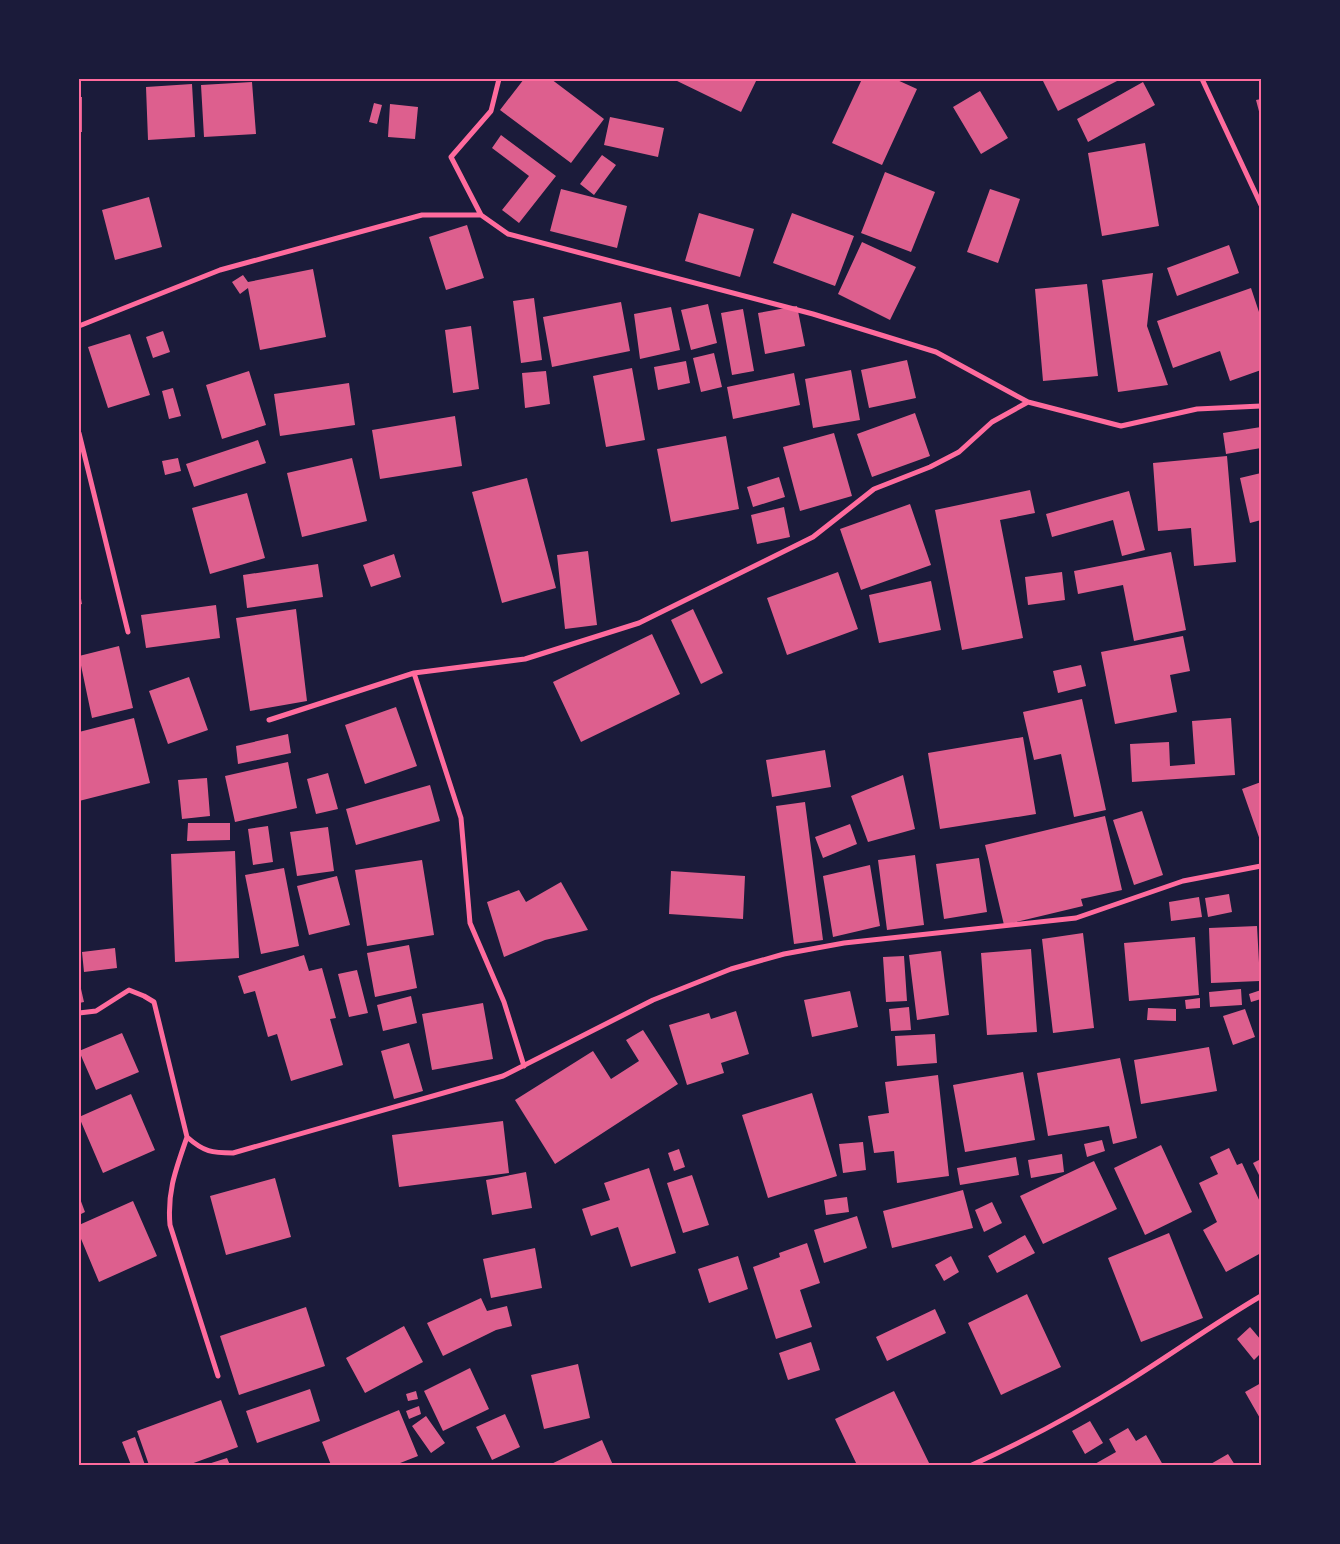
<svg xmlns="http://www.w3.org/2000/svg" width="1340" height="1544" viewBox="0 0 1340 1544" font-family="Figtree,sans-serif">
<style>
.building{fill:#dd5f8e}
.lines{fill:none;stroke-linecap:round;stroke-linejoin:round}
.minor{stroke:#ff6b9d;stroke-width:5}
.neatline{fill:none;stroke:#ff6b9d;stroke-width:2}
</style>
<rect width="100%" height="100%" fill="#1b1b3a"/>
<path class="building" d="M524,79H551L604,119L571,163L500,110Z
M673,79H757L741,112Z
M862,79H895L917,89L882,165L832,143Z
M1042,79H1121L1058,111Z
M252,82L256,134L204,137L201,85Z
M1143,82L1155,105L1088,142L1077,119Z
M192,84L195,137L148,140L146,87Z
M980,91L1008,138L981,154L953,107Z
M79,97H82V132H79Z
M1261,99V119L1256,100Z
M374,103L382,105L377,124L369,122Z
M390,104L418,107L415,139L388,137Z
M610,117L664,128L658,157L604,145Z
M501,135L556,176L519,223L502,210L529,176L492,148Z
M1145,143L1159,226L1102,236L1088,153Z
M602,155L616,165L594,195L580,184Z
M885,172L935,192L911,252L861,233Z
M561,189L627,206L617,248L550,231Z
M990,189L1020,199L998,263L967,252Z
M149,197L162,247L115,260L102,210Z
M699,213L754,229L740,277L685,261Z
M792,213L854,236L835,286L773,263Z
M467,225L484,278L446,290L429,237Z
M862,242L916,267L890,320L838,294Z
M1229,245L1239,273L1177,296L1167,268Z
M313,269L326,337L260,350L248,288L240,294L232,282L243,275L248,282Z
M1153,273L1147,326L1168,385L1118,392L1102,280Z
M1087,284L1098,376L1043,381L1035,289Z
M1251,288L1261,318V370L1230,381L1220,351L1173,368L1157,321Z
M534,298L542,360L521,363L513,301Z
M621,302L630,351L552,367L543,317Z
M708,304L717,343L691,350L681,310Z
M797,306L805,346L765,354L758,313Z
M671,307L680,350L640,359L634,314Z
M743,309L754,371L732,375L721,313Z
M471,326L479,389L453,393L445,330Z
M163,331L170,352L153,358L146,337Z
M130,334L150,395L108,408L88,347Z
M714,353L722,387L701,392L693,358Z
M907,360L916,398L869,408L861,370Z
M686,361L690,383L658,390L654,367Z
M632,368L645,440L606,447L593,376Z
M851,370L860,420L813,428L805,379Z
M249,371L266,425L222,439L206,385Z
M546,371L550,404L525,408L522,373Z
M794,373L800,405L733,419L727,387Z
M349,383L355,425L280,436L274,394Z
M173,388L181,416L169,419L162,391Z
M915,413L930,456L872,477L857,434Z
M455,416L462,466L380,479L372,430Z
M1261,427V448L1226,454L1223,433Z
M834,433L852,496L800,511L783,447Z
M726,436L739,509L671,522L657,449Z
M258,440L266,463L194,487L186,464Z
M1227,456L1236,562L1194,566L1191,528L1158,531L1153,463Z
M178,458L181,471L165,475L162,461Z
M352,458L367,521L302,537L287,473Z
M1261,473V520L1250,523L1240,478Z
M779,477L785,497L753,507L747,487Z
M527,478L556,588L502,603L472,492Z
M1030,490L1035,513L1000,520L1023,638L962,650L935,510Z
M1129,491L1145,550L1122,556L1113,520L1052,537L1046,514Z
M247,493L265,558L210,574L192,508Z
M910,504L931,565L861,590L840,529Z
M784,507L790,537L757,544L751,515Z
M588,551L597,625L565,629L557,555Z
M1171,552L1186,630L1134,641L1123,585L1078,594L1074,571Z
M394,554L401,577L371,587L363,565Z
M318,564L323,597L247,608L243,575Z
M838,572L858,629L787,655L767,598Z
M1062,572L1065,600L1028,605L1025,577Z
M931,581L941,630L879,643L869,595Z
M79,588L82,604L79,605Z
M216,605L220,638L146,648L141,615Z
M296,609L307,701L250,711L236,618Z
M693,609L723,673L701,684L671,620Z
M652,634L680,694L581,742L553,682Z
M1183,636L1190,671L1170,675L1177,712L1115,724L1101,652Z
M119,646L133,708L92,718L79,656Z
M1081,665L1086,686L1058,693L1053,671Z
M189,677L208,730L168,744L149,691Z
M1082,699L1106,810L1074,817L1061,754L1034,760L1023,712Z
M396,707L417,766L365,784L345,725Z
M134,718L150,783L79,801V732Z
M1231,718L1235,775L1132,782L1130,744L1169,742L1170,766L1195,764L1192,721Z
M288,734L291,753L238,764L236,746Z
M1023,737L1036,814L940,829L928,753Z
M825,750L831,787L772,797L766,760Z
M288,762L297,808L235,822L225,776Z
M328,773L338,809L316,814L307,779Z
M903,775L915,829L868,842L851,796Z
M207,778L210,816L182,819L178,780Z
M1261,782V843L1242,789Z
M430,785L440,821L356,845L346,809Z
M805,802L823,940L794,944L776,806Z
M1142,811L1163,875L1134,885L1113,820Z
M1105,816L1122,890L1081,899L1083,906L1004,925L985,845Z
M188,823H230V840L187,841Z
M850,824L857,844L823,858L815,837Z
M268,826L273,862L253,865L248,829Z
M328,827L334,871L297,876L290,832Z
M235,851L239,958L175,962L171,854Z
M915,855L924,925L887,930L878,860Z
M979,858L987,912L944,919L936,864Z
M422,860L434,935L367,946L355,870Z
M870,865L880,926L833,937L823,876Z
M284,868L299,946L261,954L245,875Z
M671,871L745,876L743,919L669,914Z
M337,876L350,925L309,935L297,886Z
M561,882L588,930L545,940L504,957L487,902L519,890L526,902Z
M1229,894L1232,912L1208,917L1205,898Z
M1199,897L1202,917L1171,921L1169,902Z
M1257,926L1260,981L1211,983L1209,928Z
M1083,933L1094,1028L1053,1033L1042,939Z
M1195,937L1199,995L1129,1001L1124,943Z
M409,945L417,988L375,997L367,953Z
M115,948L117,968L84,972L82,952Z
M1031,949L1037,1032L987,1035L981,953Z
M941,951L949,1015L917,1020L909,955Z
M304,955L309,971L322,968L336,1018L330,1019L343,1065L291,1081L277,1034L268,1037L255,991L244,994L238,976Z
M904,956L907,1001L886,1002L883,957Z
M357,970L368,1013L349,1017L338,974Z
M79,980L84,1002L79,1003Z
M1241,989L1242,1005L1210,1007L1209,992Z
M1261,990V999L1251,1002L1249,994Z
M850,991L858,1027L812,1037L804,1000Z
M411,996L417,1023L383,1031L377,1005Z
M1200,998V1008L1186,1009L1185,1000Z
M483,1003L493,1059L432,1070L422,1014Z
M909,1007L911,1030L891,1031L889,1009Z
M1148,1008L1176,1009V1021L1147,1020Z
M1245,1009L1255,1037L1233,1045L1223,1016Z
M736,1011L749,1054L721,1063L724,1073L687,1085L669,1025L709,1013L711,1019Z
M643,1030L678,1084L555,1164L515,1100L593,1051L611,1079L639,1061L626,1040Z
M122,1033L139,1072L96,1090L79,1051Z
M935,1034L937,1063L897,1066L895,1036Z
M409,1043L423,1091L394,1099L381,1051Z
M1209,1047L1217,1091L1141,1104L1134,1060Z
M1120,1058L1137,1138L1113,1144L1109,1126L1048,1136L1037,1073Z
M1023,1072L1035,1140L965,1152L953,1085Z
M938,1075L949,1176L897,1183L894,1151L874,1153L868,1116L889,1113L885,1082Z
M812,1093L837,1176L768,1198L742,1115Z
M131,1094L155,1150L103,1173L79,1117Z
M503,1121L509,1173L399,1187L392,1135Z
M1102,1140L1105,1151L1087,1157L1084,1144Z
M863,1142L866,1170L843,1173L839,1144Z
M1161,1145L1192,1212L1145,1235L1114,1168Z
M1229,1148L1237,1165L1242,1163L1261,1204V1253L1226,1272L1203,1230L1217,1222L1199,1183L1218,1174L1210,1157Z
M679,1149L685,1167L674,1171L668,1153Z
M1062,1154L1064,1172L1031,1178L1028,1160Z
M1016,1157L1019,1175L960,1185L957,1168Z
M1261,1159V1179L1253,1163Z
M1094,1161L1117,1209L1043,1244L1020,1196Z
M649,1168L676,1253L631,1267L618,1227L591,1236L582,1209L610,1200L604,1183Z
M526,1172L532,1208L492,1215L486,1180Z
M692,1175L709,1225L683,1233L667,1183Z
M275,1178L291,1237L226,1255L210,1196Z
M963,1190L973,1228L892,1248L883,1211Z
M79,1196L85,1212L79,1215Z
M847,1197L849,1212L826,1215L824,1200Z
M133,1201L157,1256L99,1282L79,1234V1225Z
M992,1202L1002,1223L984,1232L975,1210Z
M857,1216L867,1248L824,1263L814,1230Z
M1169,1233L1203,1318L1141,1342L1108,1258Z
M1025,1235L1035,1253L997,1273L988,1256Z
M807,1243L820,1283L800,1290L812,1327L776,1339L753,1267L780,1257L779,1253Z
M535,1248L542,1288L491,1298L483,1259Z
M738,1256L748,1289L709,1303L698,1269Z
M951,1256L959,1272L944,1281L935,1265Z
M1027,1294L1061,1367L1001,1395L968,1323Z
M481,1298L487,1311L507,1306L512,1326L496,1330L443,1356L427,1323Z
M306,1307L325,1366L239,1395L220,1336Z
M935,1309L946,1333L887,1361L876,1337Z
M404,1326L423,1362L365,1393L346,1358Z
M1250,1327L1261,1340V1353L1254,1360L1237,1339Z
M811,1342L820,1370L788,1380L779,1353Z
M578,1364L590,1418L544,1429L531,1375Z
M470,1368L489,1409L443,1431L424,1391Z
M1261,1383V1420L1245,1392Z
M310,1389L320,1421L257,1443L246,1411Z
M416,1391L418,1399L408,1401L406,1394Z
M894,1391L930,1465H857L835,1419Z
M221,1400L238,1447L188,1465H149L137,1431Z
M419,1406L421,1414L409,1419L406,1411Z
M399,1410L418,1456L395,1465H331L322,1442Z
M505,1414L520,1447L492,1460L476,1427Z
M426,1416L445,1443L431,1453L412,1426Z
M1090,1421L1103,1443L1085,1454L1072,1431Z
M1128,1428L1136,1441L1146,1435L1163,1465H1093L1116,1452L1109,1439Z
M135,1437L145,1465H131L122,1442Z
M602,1440L613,1465H549Z
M1228,1454L1235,1465H1209Z
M227,1458L230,1465H205Z"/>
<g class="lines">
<path class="minor" d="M1202,79L1261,205
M481,215L451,157L491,111L499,79
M79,326L220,270L422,215H481L508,234L813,314L936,352L1028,402L1121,426L1197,409L1261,406
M79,433L128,632
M414,673L461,818L470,923L504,1002L524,1066
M269,720L414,673L525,659L639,623L813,537L874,489L930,467L959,452L992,422L1028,402
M79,1013L96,1011L129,990L144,996L154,1002L187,1137C204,1152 212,1153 233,1153L503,1076L653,1000L731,969L784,954L844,943L1076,918L1183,881L1261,866
M187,1137C176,1169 167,1191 170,1225L218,1376
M972,1465C1025,1441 1077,1413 1127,1382C1172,1354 1215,1323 1261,1296"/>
</g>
<rect width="1340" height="1544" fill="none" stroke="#1b1b3a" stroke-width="160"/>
<rect x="80" y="80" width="1180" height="1384" class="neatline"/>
</svg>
